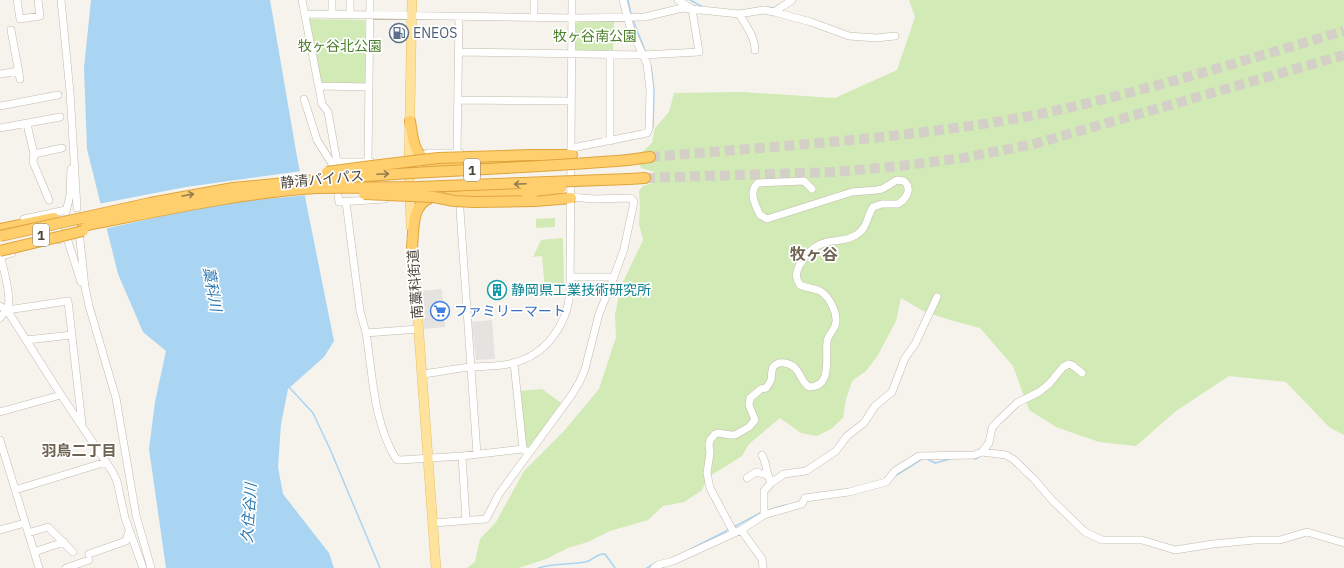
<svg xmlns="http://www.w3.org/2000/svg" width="1344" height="568" viewBox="0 0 1344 568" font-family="'IBM Plex Sans','Noto Sans JP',sans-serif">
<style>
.green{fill:#d2eab5}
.parking{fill:#e5e3e0}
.water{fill:#a9d4f2}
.pier{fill:#f6f3ec}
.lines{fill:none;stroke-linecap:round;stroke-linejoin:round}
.stream{stroke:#a9d4f2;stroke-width:1.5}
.highway-tunnel{stroke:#d4d0c8;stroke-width:10;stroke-dasharray:10 5;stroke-linecap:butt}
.minor-casing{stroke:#c2bbae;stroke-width:8}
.major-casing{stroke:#e6c16a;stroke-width:10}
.highway-casing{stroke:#e0a43c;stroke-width:12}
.minor{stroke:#fff;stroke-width:7}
.major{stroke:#ffe39c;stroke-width:9}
.highway{stroke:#ffcf6e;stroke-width:10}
.highway-bridge-casing{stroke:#e0a43c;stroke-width:12;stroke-linecap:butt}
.highway-bridge{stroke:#ffcf6e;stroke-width:10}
.oneway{stroke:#937c4e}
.labels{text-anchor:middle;stroke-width:3.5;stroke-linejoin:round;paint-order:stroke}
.shield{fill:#fff;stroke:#817c74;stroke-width:1}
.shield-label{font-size:13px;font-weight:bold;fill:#4b4439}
.service-label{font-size:14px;fill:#4e5e75;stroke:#fff;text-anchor:start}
.park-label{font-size:14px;fill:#4a7f2a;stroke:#fff}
.street-label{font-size:14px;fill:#4b4439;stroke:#fff}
.culture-label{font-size:14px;fill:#0d838f;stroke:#fff;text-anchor:start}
.shop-label{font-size:14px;fill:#366cbe;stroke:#fff;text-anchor:start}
.water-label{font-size:15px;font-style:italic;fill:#2e7ab2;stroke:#fff}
.neighbourhood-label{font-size:15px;font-weight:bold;fill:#6e6250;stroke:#fff}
.quarter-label{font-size:16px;font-weight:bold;fill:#6e6250;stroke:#fff}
</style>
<rect width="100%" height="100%" fill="#f6f3ec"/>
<path class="green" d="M909,0H1344V435L1329,427L1286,382L1229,376L1176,411L1136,446L1099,442L1056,427L1029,410L1013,366L980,328L950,320L923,311L901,298L896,321L878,355L866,371L852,381L846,399L843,418L831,429L817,436L801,433L780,418L749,444L742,456L707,478L702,490L684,502L663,506L648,520L610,531L588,542L568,548L546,559L519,568H467L475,562L480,539L496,522L524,471L563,432L599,389L616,337L615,314L621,286L643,240L639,224L640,207L639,191L643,186L655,182L654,172L641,168L638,159L642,152L652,143L655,128L669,112L674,93L742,92L835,98L897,70L915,17Z
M308,19L365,20L366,85L320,84Z
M614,21L613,51H575L576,23L579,22Z
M555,218V227L536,228V219Z
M563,238L564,285H552L545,292L542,256L533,257L541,240Z
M542,389L561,403L528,448L525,447L519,391Z"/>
<path class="parking" d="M442,289L445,327L424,329L421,291Z
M492,320L495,359L476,360L472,322Z"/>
<path class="water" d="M91,0H270L297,157L334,341L324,357L288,389L281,424L278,467L283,494L329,553L334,568H166L149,449L155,402L166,351L143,332L118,274L87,149L84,68Z"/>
<path class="pier" d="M302,171L307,195L216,204L104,229L98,204L186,187Z"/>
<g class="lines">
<path class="stream" d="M628,0L631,14
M690,0L703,7
M762,7L774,8L778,5
M633,20L646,53
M651,66L654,91L653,128
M289,387L313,413L330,449L380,568
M971,458L976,459L979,457
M927,459L935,463L950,459
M895,476L922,459
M766,511L785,505
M734,527L762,512
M691,549L730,529
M538,568C554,563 570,565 585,562C593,561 596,553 605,554L615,568
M647,568L652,565"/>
<path class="highway-tunnel" d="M650,157C720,151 791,146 862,139C920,133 978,126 1035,115C1140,93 1242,61 1344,31
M645,178L835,172L900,166L963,158L1034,144L1344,55"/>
<defs>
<path id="minor" d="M17,0L20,19L40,16L38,0
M61,0L70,92L77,208
M302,0L322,104L328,112L337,162L334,167L317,140L304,99
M774,12L792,0
M305,14L572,18L645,17L682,8L739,14L764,10L774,12L811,22L849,36L876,38L895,36
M332,14V0
M350,14V0
M739,14C746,25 755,38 755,50
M534,18V0
M11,30L20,79
M459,52L643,55L699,52L692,9L678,0
M0,74L19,71
M319,86L369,87
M458,100L571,101
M0,106L58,95
M27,124L34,154L33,162L49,200
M0,128L60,117
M610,141V54
M572,148L647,133L649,129L650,90L647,64L630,27L623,0
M457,152L459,16
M34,154L62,148
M421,157L428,153H460
M368,161L370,0
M337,162H371
M338,195L339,202L385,199
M346,202L360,311L366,333L418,329
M460,210L477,454
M55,212L59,240
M66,212L70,195L71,169
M24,219L66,210
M79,231L85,287L89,306L116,398L136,515L151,568
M67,238L81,282
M571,277H614
M0,306L7,310L61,395L112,471L117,481L125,518L143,568
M7,310L68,301L82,424
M0,318C3,314 6,311 8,307C11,297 4,270 1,259L4,255L12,253
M366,333C373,376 373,421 396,459L400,460L462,456L523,449
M26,340L72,335
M514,363L523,449L526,451
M422,374C438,372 454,369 470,367C484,366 499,367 513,363C546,355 567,325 570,292L572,0
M0,412L61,395
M0,440L39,568
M982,452L989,443L992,428L998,421L1017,403L1039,392L1049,384L1063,367L1069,364L1072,365L1082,373
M762,455C767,464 766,473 771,483
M462,456L466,520
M747,478L756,472L767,475
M15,490L106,462
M764,515V491L771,483L784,474L806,471L836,451L847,436L864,423L875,406L892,392L905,358L915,344L937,297
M433,523L486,519L499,494L571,396L580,381L585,369L599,314L614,277L624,249L634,202L632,199L630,198L594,199L571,197
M0,530L25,523
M741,530L762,559L763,568
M28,533L48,527L73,552
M734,533L710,488L707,473L710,453L709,445L710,440L715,434L718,433L731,435H735L749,427L755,420L749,405L750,398L761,389L766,388C768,385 770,383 771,380C772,376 771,371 773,367C776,363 780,362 785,363C801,366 798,379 809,387C833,387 825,356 827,342C827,336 833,332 835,326C839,315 830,297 820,291C814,288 806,288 800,285C795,278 796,273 799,266C805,255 815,245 827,242C837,240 847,241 856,235C867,229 867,216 873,207L882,204H898C906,199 913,189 904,181L897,180L882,189L877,190L852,192L767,219L760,215C755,205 748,191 758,183L804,181L812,189
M34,552L64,542
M89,554L126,541L129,531
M66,568L89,560
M654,568L658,565L673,561L741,530L764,515L802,504L805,498L849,492L886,482L895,471L919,456L974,455L982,452L1006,455L1013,459L1033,478L1052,500L1085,532L1102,540H1142L1175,550L1213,544L1255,540H1280L1307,532L1344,543"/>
<path id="major" d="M411,227L409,163L412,0
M412,239L436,568"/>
<path id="highway" d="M410,121C413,139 413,155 431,163
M530,155H572
M628,160L650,157
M427,163L525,161
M629,179L645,178
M447,197L525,192
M535,201L571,198
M82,218L150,203L233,188L316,180
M83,226C160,211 238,193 317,188
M0,229L54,218
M412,247C414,229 411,206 430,198"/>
</defs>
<use href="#minor" class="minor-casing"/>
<use href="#major" class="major-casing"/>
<use href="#highway" class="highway-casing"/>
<use href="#minor" class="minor"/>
<use href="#major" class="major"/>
<use href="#highway" class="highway"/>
<defs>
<path id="highway-bridge" d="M327,172L364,167L438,158L530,155
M316,180C420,170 524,169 628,160
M317,188L417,187L629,179
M525,192L561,188
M364,194L434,197L454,201L474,202L535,201
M0,236L82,218
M0,251L83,231"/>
</defs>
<use href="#highway-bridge" class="highway-bridge-casing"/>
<use href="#highway-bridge" class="highway-bridge"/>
</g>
<defs><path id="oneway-shaft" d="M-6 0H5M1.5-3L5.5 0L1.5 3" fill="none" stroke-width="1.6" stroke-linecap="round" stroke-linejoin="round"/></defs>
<g class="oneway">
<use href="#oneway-shaft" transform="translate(383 174) rotate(-3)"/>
<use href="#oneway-shaft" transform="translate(520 184) rotate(178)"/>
<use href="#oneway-shaft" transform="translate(188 195) rotate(-10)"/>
</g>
<defs>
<symbol id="fuel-ring" viewBox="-11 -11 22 22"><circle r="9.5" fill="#fff" stroke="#5c6f8a" stroke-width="1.5"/><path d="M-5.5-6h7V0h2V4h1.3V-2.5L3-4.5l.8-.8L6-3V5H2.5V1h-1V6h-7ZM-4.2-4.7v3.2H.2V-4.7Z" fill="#5c6f8a"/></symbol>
<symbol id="building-ring" viewBox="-11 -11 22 22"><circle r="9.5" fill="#fff" stroke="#0f9aa8" stroke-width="1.5"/><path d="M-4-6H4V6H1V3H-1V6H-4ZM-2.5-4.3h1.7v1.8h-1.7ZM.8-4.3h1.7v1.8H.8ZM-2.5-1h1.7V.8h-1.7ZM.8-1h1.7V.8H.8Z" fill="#0f9aa8"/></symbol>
<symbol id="supermarket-ring" viewBox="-11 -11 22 22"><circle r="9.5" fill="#fff" stroke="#3f7fe0" stroke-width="1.5"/><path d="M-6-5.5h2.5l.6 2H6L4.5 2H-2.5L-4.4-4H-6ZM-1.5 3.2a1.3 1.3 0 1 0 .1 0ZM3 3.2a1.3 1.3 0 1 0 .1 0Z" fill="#3f7fe0"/></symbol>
</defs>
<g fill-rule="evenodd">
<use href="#fuel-ring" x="388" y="22" width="22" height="22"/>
<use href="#building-ring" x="486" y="279" width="22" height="22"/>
<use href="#supermarket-ring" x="429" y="300" width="22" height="22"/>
</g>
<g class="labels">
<g class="shield">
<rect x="464" y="159" width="16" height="22" rx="3"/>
<rect x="33" y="224" width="16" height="22" rx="3"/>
</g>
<g class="shield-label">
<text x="472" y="175">1</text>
<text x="41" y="240">1</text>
</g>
<g class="service-label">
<text x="413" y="38">ENEOS</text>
</g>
<g class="park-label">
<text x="595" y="41">牧ヶ谷南公園</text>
<text x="340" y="51">牧ヶ谷北公園</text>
</g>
<g class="street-label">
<text transform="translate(322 179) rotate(-5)" y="5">静清バイパス</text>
<text transform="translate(415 284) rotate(-94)" y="5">南藁科街道</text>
</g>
<g class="culture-label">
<text x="511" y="295">静岡県工業技術研究所</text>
</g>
<g class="shop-label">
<text x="454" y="316">ファミリーマート</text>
</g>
<g class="water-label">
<text transform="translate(212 289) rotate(80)" y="5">藁科川</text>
<text transform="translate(249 513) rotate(-86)" y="5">久住谷川</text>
</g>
<g class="neighbourhood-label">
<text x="79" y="456">羽鳥二丁目</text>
</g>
<g class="quarter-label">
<text x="814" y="260">牧ヶ谷</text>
</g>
</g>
</svg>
